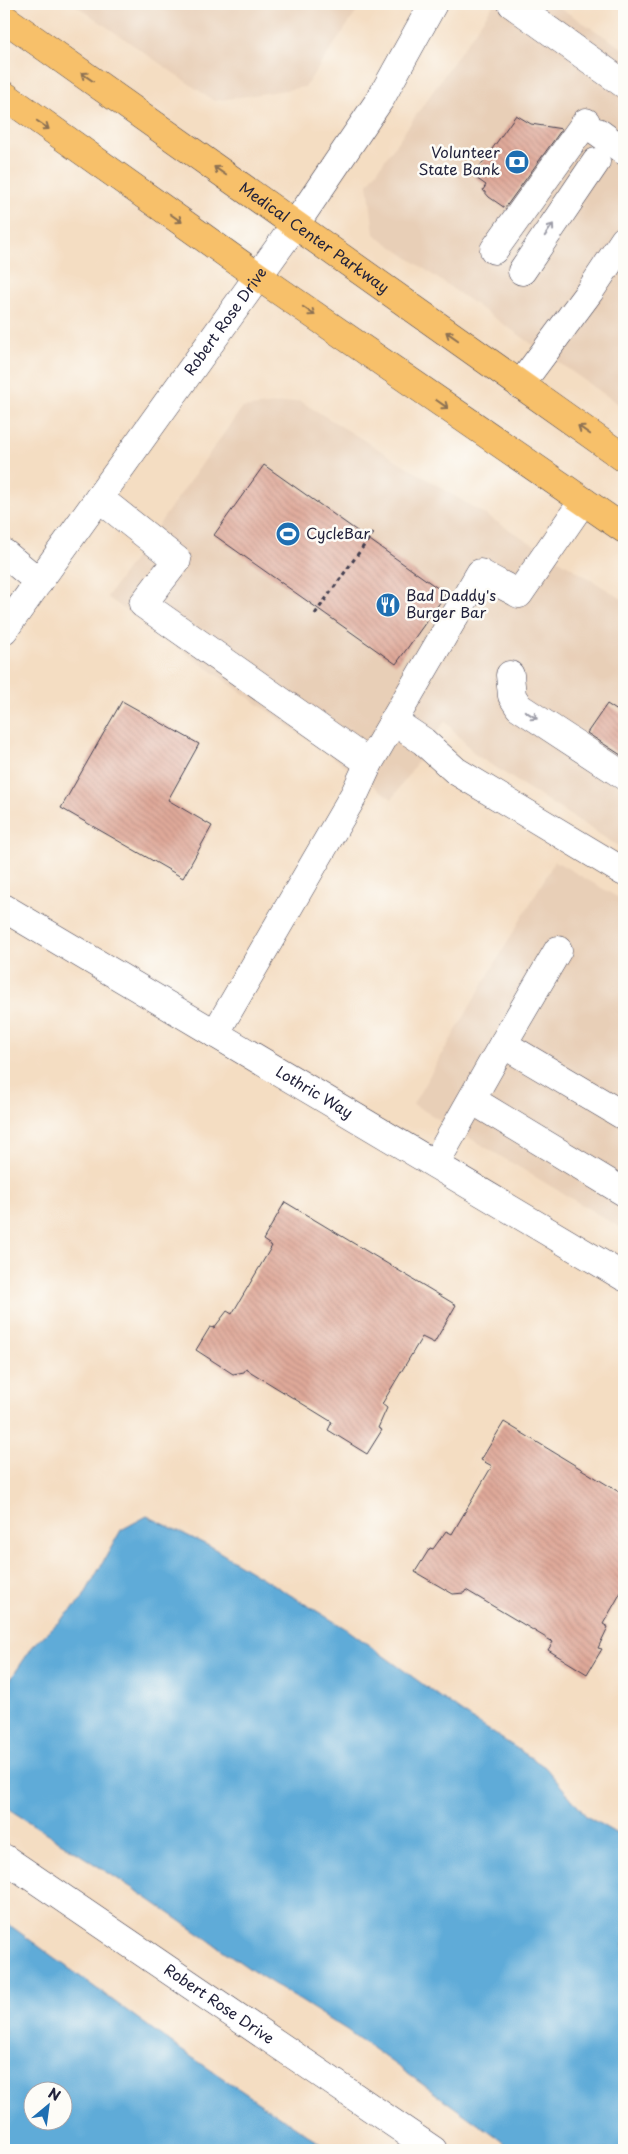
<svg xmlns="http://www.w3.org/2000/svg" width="628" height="2154" viewBox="0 0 628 2154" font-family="'Playpen Sans',sans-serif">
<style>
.built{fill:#e8cfb7}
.water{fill:#5fabd8;stroke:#40668a;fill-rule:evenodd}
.building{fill:url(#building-back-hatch)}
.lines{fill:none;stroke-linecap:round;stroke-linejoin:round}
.minor-casing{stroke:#423e4f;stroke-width:29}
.major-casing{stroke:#423e4f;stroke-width:29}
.path{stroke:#423e4f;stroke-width:3;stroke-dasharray:4 4;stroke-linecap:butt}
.minor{stroke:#fff;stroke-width:28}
.major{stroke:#f7c06b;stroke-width:28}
.oneway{stroke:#8c7153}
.oneway2{stroke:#9c9ca7}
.labels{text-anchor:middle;stroke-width:5;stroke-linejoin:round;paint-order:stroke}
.poi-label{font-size:15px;fill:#22223b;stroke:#fdfcf7;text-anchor:start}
.street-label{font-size:15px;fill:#22223b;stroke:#fdfcf7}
</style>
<defs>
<pattern id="building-back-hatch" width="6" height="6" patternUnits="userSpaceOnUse" patternTransform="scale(1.25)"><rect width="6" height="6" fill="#dfa999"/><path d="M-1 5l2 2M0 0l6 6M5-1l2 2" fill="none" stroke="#bf9185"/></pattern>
</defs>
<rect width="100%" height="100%" fill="#fdfcf7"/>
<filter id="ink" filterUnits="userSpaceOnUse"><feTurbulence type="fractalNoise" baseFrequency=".02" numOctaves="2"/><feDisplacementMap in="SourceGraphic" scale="10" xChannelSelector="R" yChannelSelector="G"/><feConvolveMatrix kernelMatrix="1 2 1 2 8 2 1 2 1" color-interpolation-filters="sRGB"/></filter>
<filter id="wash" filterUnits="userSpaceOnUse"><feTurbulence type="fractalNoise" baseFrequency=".0096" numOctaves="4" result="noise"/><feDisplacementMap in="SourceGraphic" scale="20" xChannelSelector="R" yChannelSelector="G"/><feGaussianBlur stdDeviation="1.12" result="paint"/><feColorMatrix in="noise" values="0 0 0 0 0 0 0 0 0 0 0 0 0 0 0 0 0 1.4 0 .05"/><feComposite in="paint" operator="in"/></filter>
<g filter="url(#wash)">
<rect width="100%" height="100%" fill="#f4ddc2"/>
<path class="built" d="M74,4H362L305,87L214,101Z
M494,4H554L624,49V408L374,234L368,184Z
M300,401L624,600V850L476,755L445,721L392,799L107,597L242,408Z
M555,861L624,901V1230L413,1104Z"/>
<path class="water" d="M147,1516L213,1548L348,1630L461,1712L545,1767L586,1816L624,1838V2150H514L347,2030L253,1971L143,1895L4,1806V1689L33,1646L81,1601L121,1530Z
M4,1921L178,2048L330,2150H4ZM32,2092H62V2122H32Z"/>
<g id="blocks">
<path class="building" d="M516,115L531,124L562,129L505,208L489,197L483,190L486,185L473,176Z
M264,465L446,594L396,664L214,535Z
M122,701L199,744L168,800L212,826L183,878L61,808Z
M607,704L624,715V757L587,733Z
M285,1202L456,1305L434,1343L422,1337L382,1404L387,1408L378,1428L382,1430L367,1454L328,1430L332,1422L246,1369L244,1372L233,1374L196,1350L210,1327L214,1328L227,1311L232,1314L272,1246L263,1240Z
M504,1422L624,1495V1587L603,1624L608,1627L598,1648L602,1649L587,1674L548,1650L553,1642L466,1590L464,1593L453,1594L415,1572L430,1548L433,1549L446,1531L452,1534L492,1466L481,1460Z"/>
</g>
</g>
<g filter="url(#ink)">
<use href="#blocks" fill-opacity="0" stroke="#423e4f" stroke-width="1"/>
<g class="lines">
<defs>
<g id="minor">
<path d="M512,4L624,84"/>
<path d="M598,132L624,151"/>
<path d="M494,250L586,122"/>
<path d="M522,271L596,162"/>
<path d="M520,385L590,291L624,240"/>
<path d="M99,498L177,560L143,604L369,763"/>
<path d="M4,553L39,582"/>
<path id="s1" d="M4,630L295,225L381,98L433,4"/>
<path d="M510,675L512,696L519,707L624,776"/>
<path d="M393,721L423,741L456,771L624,872"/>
<path id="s2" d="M4,908L624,1277"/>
<path d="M215,1034L355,793L369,763L480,573C493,581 505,586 519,594L583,501"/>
<path d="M503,1044L558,950"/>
<path d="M472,1100L624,1192"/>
<path d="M435,1164L503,1044L624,1116"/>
<path id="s3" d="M4,1858L433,2150"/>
</g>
<g id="major">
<path id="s4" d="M4,18L624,458"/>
<path d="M4,95L259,277L624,529"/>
</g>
</defs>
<use href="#minor" class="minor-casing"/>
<use href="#major" class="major-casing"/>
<path class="path" d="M315,614L373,533"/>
<use href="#minor" class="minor"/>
<use href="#major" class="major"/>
</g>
<defs><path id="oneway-shaft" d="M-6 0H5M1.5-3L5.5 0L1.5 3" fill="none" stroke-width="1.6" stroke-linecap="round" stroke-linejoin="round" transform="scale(1.25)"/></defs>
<g class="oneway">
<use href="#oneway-shaft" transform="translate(87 77) rotate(-145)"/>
<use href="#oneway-shaft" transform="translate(43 125) rotate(35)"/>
<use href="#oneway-shaft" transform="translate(220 171) rotate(-145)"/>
<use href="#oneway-shaft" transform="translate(176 218) rotate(35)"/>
<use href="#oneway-shaft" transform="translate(309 311) rotate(35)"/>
<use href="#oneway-shaft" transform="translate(452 336) rotate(-145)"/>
<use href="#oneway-shaft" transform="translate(442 404) rotate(35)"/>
<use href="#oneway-shaft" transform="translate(584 430) rotate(-145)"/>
</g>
<g class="oneway2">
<use href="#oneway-shaft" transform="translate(549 230) rotate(-55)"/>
<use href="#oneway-shaft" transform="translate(531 715) rotate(33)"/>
</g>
</g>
<defs>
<symbol id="bank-disc" viewBox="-11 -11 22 22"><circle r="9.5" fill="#1f6fb2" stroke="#fdfcf7"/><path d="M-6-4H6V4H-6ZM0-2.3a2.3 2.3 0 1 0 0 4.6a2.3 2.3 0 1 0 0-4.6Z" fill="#fff"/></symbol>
<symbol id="stadium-disc" viewBox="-11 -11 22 22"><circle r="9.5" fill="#1f6fb2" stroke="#fdfcf7"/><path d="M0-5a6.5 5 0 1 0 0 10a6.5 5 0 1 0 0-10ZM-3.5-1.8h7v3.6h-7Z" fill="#fff"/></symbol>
<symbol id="restaurant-disc" viewBox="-11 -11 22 22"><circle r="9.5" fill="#1f6fb2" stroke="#fdfcf7"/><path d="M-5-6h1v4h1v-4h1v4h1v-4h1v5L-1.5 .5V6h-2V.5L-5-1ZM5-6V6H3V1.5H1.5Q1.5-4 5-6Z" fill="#fff"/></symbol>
</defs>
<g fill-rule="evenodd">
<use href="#bank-disc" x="503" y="148" width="28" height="28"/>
<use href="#stadium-disc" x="274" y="520" width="28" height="28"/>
<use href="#restaurant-disc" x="374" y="591" width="28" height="28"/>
</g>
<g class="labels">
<g class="poi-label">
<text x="500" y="158" text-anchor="end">Volunteer<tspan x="500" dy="17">State Bank</tspan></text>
<text x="306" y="539">CycleBar</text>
<text x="406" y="601">Bad Daddy's<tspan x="406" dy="17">Burger Bar</tspan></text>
</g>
<g class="street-label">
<text dy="5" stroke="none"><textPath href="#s4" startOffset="380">Medical Center Parkway</textPath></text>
<text dy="5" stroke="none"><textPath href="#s1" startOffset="380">Robert Rose Drive</textPath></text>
<text dy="5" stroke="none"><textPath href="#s2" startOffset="361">Lothric Way</textPath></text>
<text dy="5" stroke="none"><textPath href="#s3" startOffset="260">Robert Rose Drive</textPath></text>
</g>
</g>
<rect width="628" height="2154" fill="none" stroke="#fdfcf7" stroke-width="20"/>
<g transform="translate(48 2106) rotate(29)"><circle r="24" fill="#fdfcf7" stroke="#a5a5ac"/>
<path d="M0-4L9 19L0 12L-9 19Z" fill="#1f6fb2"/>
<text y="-8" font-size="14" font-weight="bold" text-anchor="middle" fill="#22223b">N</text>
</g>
</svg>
